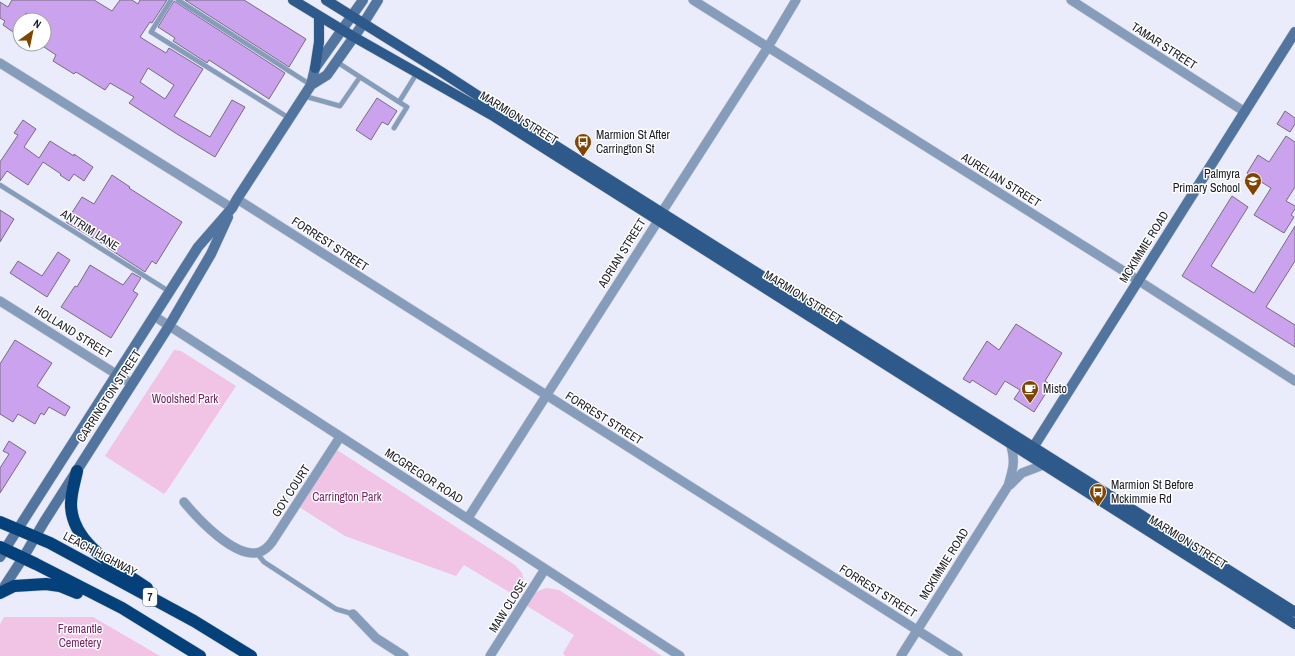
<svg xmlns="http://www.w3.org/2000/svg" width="1295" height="656" viewBox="0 0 1295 656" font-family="'Archivo Narrow',sans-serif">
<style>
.green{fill:#f1c3e4}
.building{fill:#cba2ed;stroke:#786c82;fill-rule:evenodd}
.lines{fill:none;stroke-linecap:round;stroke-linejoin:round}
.lane-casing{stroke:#c5c6d4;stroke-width:5.5}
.street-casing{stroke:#c5c6d4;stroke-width:10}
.secondary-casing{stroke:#c5c6d4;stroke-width:11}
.primary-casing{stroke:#c5c6d4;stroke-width:11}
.highway-casing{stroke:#c5c6d4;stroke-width:13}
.lane{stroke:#859dba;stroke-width:4.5}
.street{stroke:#859dba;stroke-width:9}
.secondary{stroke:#52759f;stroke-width:10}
.primary{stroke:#2d598b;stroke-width:10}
.highway{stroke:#044079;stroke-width:12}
.labels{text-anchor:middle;stroke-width:3;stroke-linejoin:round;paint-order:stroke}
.shield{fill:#fff;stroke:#5f5f66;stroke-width:1}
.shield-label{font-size:11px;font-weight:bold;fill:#1a1b24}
.street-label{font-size:12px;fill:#1a1b24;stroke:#fff}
.poi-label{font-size:12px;fill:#1a1b24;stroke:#fff;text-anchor:start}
.park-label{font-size:12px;fill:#782368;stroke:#fff}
</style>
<rect width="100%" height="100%" fill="#eaecfb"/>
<path class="green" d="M174,350L181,351L236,386L168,489L164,494L105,456Z
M337,450L515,565L522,573L524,582L516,596L464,565L456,576L345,536L299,507Z
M546,588L559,590L662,656H565L563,653L574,635L527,606L536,592Z
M4,617H93L160,656H0V624Z"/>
<path class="building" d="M12,0H94L112,11L120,0H132L138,4L140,0H167L152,23L150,22L140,37L166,53L169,48L203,69L174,116L210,137L232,100L245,107L215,157L177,134L129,103L134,97L110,83L105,90L76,72L74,74L53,61L56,55L44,47V20H36L26,13L21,20H20V22L13,32L3,25L5,21L0,18V2L8,7ZM148,68L174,85L165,99L140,82Z
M185,0H244L306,39L289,67Z
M174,1L285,73L269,99L209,60L207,63L173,41L175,38L158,27Z
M377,98L397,111L388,125L382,122L371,140L356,130Z
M1285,111L1295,118V124L1290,132L1277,124Z
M23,120L36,129L24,147L39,158L50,141L74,156V154L93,167L84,181L74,174L69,181L60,175L61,174L43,162L28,185L7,171L0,181V162L18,135L14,133Z
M1286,136L1295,142V187L1286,201L1295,206V209L1291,215L1294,217L1284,233L1254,215L1271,188L1247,173L1258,155L1269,162Z
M112,175L130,187L129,188L182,222L156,264L152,261L145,272L108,248V247L66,222L82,197L94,204Z
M1232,196L1248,207L1211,266L1254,293L1295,226V261L1266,307L1295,325V347L1182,276Z
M0,210L14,219L0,242Z
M58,252L70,260L47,297L10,273L18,261L42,276Z
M90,265L123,285L132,273L141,278L133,291L138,294L111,338L61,307L75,286L77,287Z
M1016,324L1062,353L1045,381L1051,385L1034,412L1014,399L1020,390L1005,381L996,395L972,380L970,383L963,379L987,341L999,350Z
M15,340L52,363L37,386L70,407L65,416L49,407L44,415L41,413L35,424L18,414L13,422L0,414V364Z
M9,441L26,452L0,493V468L9,454L3,451Z"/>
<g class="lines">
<defs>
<path id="lane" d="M171,0L151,32L289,118
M178,0L311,85
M337,62L360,77
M304,96L340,106L360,77L399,102L417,73
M394,128L407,107L399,102
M0,185L170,292
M256,552L264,562L336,609L353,614"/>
<path id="street" d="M693,0L1122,270L1295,381
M1071,0L1245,112
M0,63L232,208
M237,199L958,656
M0,301L132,384
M154,316L680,656
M1010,485L1022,473L1043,465
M184,502C198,519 236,560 260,552C265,550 269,546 272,542L340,437
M468,518L656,224L662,212L768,47L796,0
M353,614L376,638L404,656
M490,656L545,569
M901,656L1008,486C1013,469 1016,461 1010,443"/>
<path id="secondary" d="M311,85L327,75L363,24L378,0
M1029,454L1295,32
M0,557L198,247L232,208L237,199L311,85L315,68L363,0
M0,593L23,558L44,522L169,326L211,254L228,217"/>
<path id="primary" d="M293,0L354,37L495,117L1295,624
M326,0L443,73L526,127L1295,612
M315,68L319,42V16"/>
<path id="highway" d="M77,471C75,481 71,493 71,504C71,544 118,568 147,588
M0,522L50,543L194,621L251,656
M0,547L36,564L122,608L200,656
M0,593L14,586L46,584L60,586L77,593"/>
</defs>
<use href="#lane" class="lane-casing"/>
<use href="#street" class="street-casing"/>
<use href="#secondary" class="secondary-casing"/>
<use href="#primary" class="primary-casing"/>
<use href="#highway" class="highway-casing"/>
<use href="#lane" class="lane"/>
<use href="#street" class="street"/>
<use href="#secondary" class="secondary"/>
<use href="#primary" class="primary"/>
<use href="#highway" class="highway"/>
</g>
<defs>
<symbol id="bus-pin" viewBox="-11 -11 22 30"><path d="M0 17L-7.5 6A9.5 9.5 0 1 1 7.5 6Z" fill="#814400" stroke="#fff"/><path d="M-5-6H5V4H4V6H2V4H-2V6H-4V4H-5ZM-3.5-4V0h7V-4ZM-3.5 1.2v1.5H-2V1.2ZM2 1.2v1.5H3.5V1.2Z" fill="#fff"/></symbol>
<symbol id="school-pin" viewBox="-11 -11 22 30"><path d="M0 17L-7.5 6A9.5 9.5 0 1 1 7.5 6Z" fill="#814400" stroke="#fff"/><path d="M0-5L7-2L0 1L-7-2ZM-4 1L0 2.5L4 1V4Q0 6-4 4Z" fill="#fff"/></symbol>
<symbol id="cafe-pin" viewBox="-11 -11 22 30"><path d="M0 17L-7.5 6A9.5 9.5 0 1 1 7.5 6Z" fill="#814400" stroke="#fff"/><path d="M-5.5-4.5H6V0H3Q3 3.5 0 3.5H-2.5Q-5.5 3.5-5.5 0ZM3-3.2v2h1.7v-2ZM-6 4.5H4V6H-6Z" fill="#fff"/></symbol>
</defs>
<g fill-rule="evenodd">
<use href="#bus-pin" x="573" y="132" width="20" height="27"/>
<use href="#school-pin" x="1243" y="171" width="20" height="27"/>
<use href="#cafe-pin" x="1020" y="379" width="20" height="27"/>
<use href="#bus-pin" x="1088" y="482" width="20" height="27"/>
</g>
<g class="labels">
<rect class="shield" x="143" y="588" width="14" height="18" rx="3"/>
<g class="shield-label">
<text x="150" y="601">7</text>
</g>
<g class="street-label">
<text transform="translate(1164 46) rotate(33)" y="4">TAMAR STREET</text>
<text transform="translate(519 118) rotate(32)" y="4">MARMION STREET</text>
<text transform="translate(1001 180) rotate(32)" y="4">AURELIAN STREET</text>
<text transform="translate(90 230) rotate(32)" y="4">ANTRIM LANE</text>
<text transform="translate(330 244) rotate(33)" y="4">FORREST STREET</text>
<text transform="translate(1144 247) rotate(-58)" y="4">MCKIMMIE ROAD</text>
<text transform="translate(622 253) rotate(-58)" y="4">ADRIAN STREET</text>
<text transform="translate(803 297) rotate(32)" y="4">MARMION STREET</text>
<text transform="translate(73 332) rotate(32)" y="4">HOLLAND STREET</text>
<text transform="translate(109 396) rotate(-57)" y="4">CARRINGTON STREET</text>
<text transform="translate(604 418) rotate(32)" y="4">FORREST STREET</text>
<text transform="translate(424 476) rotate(33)" y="4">MCGREGOR ROAD</text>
<text transform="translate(291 491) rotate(-57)" y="4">GOY COURT</text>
<text transform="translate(1188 542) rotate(32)" y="4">MARMION STREET</text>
<text transform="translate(100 554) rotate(28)" y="4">LEACH HIGHWAY</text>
<text transform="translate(944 564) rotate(-58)" y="4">MCKIMMIE ROAD</text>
<text transform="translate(878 591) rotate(32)" y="4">FORREST STREET</text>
<text transform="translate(508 606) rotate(-58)" y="4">MAW CLOSE</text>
</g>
<g class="poi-label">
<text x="596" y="139">Marmion St After<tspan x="596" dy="14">Carrington St</tspan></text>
<text x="1240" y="178" text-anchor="end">Palmyra<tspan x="1240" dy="14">Primary School</tspan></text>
<text x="1043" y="393">Misto</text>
<text x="1111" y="489">Marmion St Before<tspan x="1111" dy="14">Mckimmie Rd</tspan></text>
</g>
<g class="park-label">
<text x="185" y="403">Woolshed Park</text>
<text x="347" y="501">Carrington Park</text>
<text x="80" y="633">Fremantle<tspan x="80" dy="14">Cemetery</tspan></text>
</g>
</g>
<g transform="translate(32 32) rotate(33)"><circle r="19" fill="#ffffff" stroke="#a3a4a7"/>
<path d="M0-3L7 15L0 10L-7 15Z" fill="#814400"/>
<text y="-6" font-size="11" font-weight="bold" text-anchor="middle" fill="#1a1b24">N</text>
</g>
</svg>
